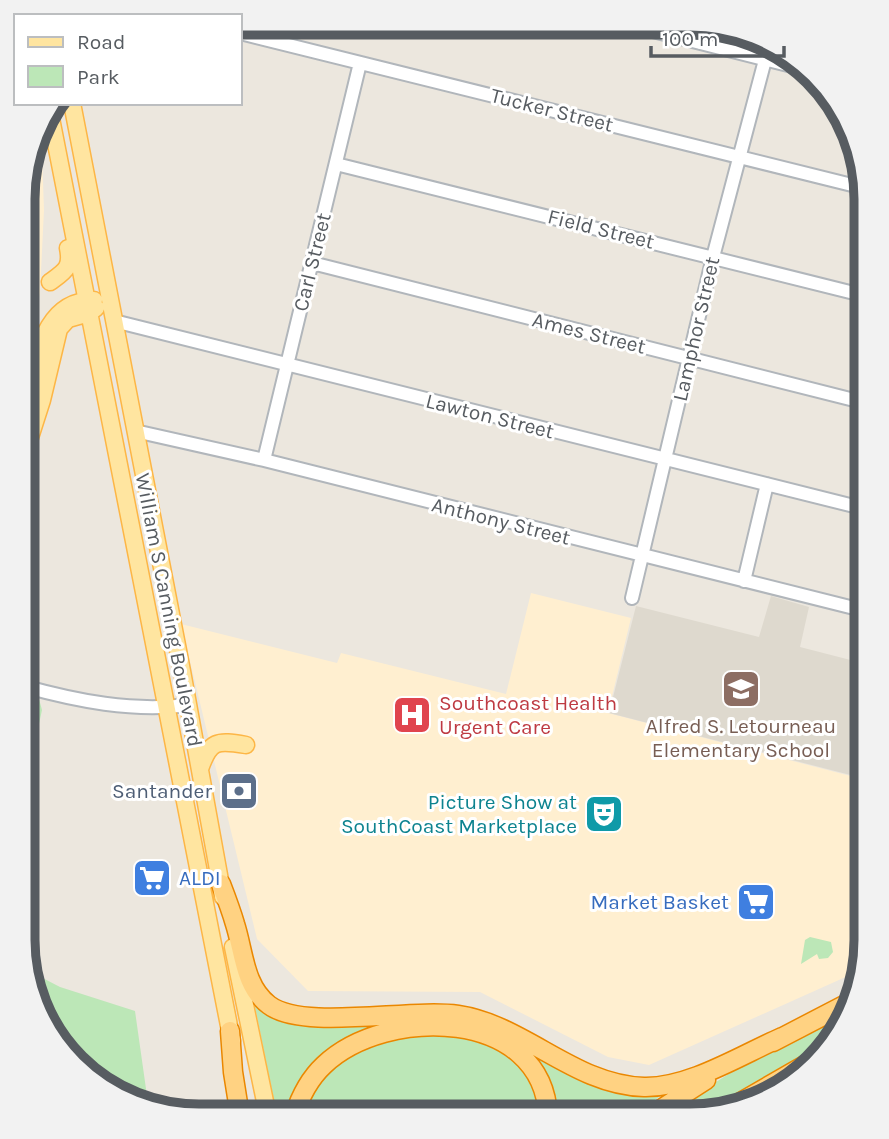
<svg xmlns="http://www.w3.org/2000/svg" width="889" height="1139" viewBox="0 0 889 1139" font-family="Karla,sans-serif">
<style>
.commercial{fill:#ffefd0}
.education{fill:#ded9ce}
.green{fill:#bce7b7}
.lines{fill:none;stroke-linecap:round;stroke-linejoin:round}
.minor-casing{stroke:#b1b6bb;stroke-width:16}
.major-casing{stroke:#fdb646;stroke-width:19}
.highway-casing{stroke:#ea8700;stroke-width:21}
.minor{stroke:#fff;stroke-width:12}
.major{stroke:#ffe5a0;stroke-width:16}
.highway{stroke:#ffd282;stroke-width:18}
.labels{text-anchor:middle;stroke-width:6;stroke-linejoin:round;paint-order:stroke}
.street-label{font-size:21px;fill:#575c61;stroke:#fff}
.health-label{font-size:21px;fill:#be3a42;stroke:#fff;text-anchor:start}
.education-label{font-size:21px;fill:#785e54;stroke:#fff}
.service-label{font-size:21px;fill:#4e5e75;stroke:#fff;text-anchor:end}
.culture-label{font-size:21px;fill:#0d838f;stroke:#fff;text-anchor:end}
.shop-label{font-size:21px;fill:#366cbe;stroke:#fff;text-anchor:start}
.rim{fill:none;stroke:#575c61;stroke-width:9}
</style>
<rect width="100%" height="100%" fill="#ece7de"/>
<path class="commercial" d="M41,126L44,210L40,292L24,371V175Z
M531,593L631,618L608,713L866,780V952L859,971L649,1065L608,1057L480,992L308,991L257,939L181,624L337,663L341,653L506,694Z"/>
<path class="education" d="M771,596L809,607L800,647L866,664V779L609,713L636,606L759,637Z"/>
<path class="green" d="M23,693L39,699L42,710L23,797Z
M810,937L831,942L833,952L828,958L819,959L817,954L801,964L805,940Z
M31,972L60,987L135,1011L148,1103L101,1087L46,1028Z
M254,1002L269,1010L393,1019L356,1038L290,1116H277Z
M846,1011L837,1038L824,1050L779,1073L713,1112L701,1116H662L751,1060Z
M399,1034L476,1037L524,1065L544,1116H300L309,1094L337,1060Z
M515,1039L661,1092L662,1095L632,1116H553Z"/>
<g class="lines">
<defs>
<path id="minor" d="M629,25L804,69
M240,33L864,188
M336,164L866,296
M312,263L866,403
M114,321L866,509
M135,431L264,460L866,611
M264,460L360,63
M744,581L767,484
M632,598L713,257L765,60
M23,686C77,701 132,712 188,705"/>
<path id="major" d="M72,103L182,671L223,897
M49,108L232,1041
M50,282C65,271 72,268 68,248
M24,407C37,365 39,301 94,300
M24,456L42,400L59,329L68,319L89,313L96,308
M200,769C210,740 217,740 246,745
M233,947L268,1116"/>
<path id="highway" d="M221,884C226,897 231,910 235,924C244,952 244,986 269,1005C303,1031 410,1008 458,1015C525,1025 574,1085 644,1087C689,1088 741,1055 782,1037
M230,1031L233,1072L240,1116
M773,1042L848,1003
M732,1107L810,1062
M294,1116C300,1097 309,1079 324,1065C386,1006 543,1008 548,1116
M650,1116L706,1080"/>
</defs>
<use href="#minor" class="minor-casing"/>
<use href="#major" class="major-casing"/>
<use href="#highway" class="highway-casing"/>
<use href="#minor" class="minor"/>
<use href="#major" class="major"/>
<use href="#highway" class="highway"/>
</g>
<defs>
<symbol id="school-square" viewBox="-11 -11 22 22"><rect x="-9" y="-9" width="18" height="18" rx="4" fill="#8d6e63" stroke="#fff"/><path d="M0-5L7-2L0 1L-7-2ZM-4 1L0 2.5L4 1V4Q0 6-4 4Z" fill="#fff"/></symbol>
<symbol id="hospital-square" viewBox="-11 -11 22 22"><rect x="-9" y="-9" width="18" height="18" rx="4" fill="#e0444e" stroke="#fff"/><path d="M-5-5h3v3.5h4V-5h3V5h-3V1.5h-4V5h-3Z" fill="#fff"/></symbol>
<symbol id="bank-square" viewBox="-11 -11 22 22"><rect x="-9" y="-9" width="18" height="18" rx="4" fill="#5c6f8a" stroke="#fff"/><path d="M-6-4H6V4H-6ZM0-2.3a2.3 2.3 0 1 0 0 4.6a2.3 2.3 0 1 0 0-4.6Z" fill="#fff"/></symbol>
<symbol id="theatre-square" viewBox="-11 -11 22 22"><rect x="-9" y="-9" width="18" height="18" rx="4" fill="#0f9aa8" stroke="#fff"/><path d="M-5-5.5Q0-4 5-5.5V0Q5 5 0 6Q-5 5-5 0ZM-3.3-2.5H-1v1.5H-3.3ZM1-2.5H3.3v1.5H1ZM-2.8 1Q0 5.5 2.8 1Z" fill="#fff"/></symbol>
<symbol id="supermarket-square" viewBox="-11 -11 22 22"><rect x="-9" y="-9" width="18" height="18" rx="4" fill="#3f7fe0" stroke="#fff"/><path d="M-6-5.5h2.5l.6 2H6L4.5 2H-2.5L-4.4-4H-6ZM-1.5 3.2a1.3 1.3 0 1 0 .1 0ZM3 3.2a1.3 1.3 0 1 0 .1 0Z" fill="#fff"/></symbol>
</defs>
<g fill-rule="evenodd">
<use href="#school-square" x="719" y="667" width="44" height="44"/>
<use href="#hospital-square" x="390" y="693" width="44" height="44"/>
<use href="#bank-square" x="217" y="769" width="44" height="44"/>
<use href="#theatre-square" x="582" y="792" width="44" height="44"/>
<use href="#supermarket-square" x="130" y="856" width="44" height="44"/>
<use href="#supermarket-square" x="734" y="880" width="44" height="44"/>
</g>
<g class="labels">
<g class="street-label">
<text transform="translate(552 110) rotate(14)" y="7">Tucker Street</text>
<text transform="translate(601 229) rotate(14)" y="7">Field Street</text>
<text transform="translate(312 262) rotate(-76)" y="7">Carl Street</text>
<text transform="translate(696 329) rotate(-77)" y="7">Lamphor Street</text>
<text transform="translate(589 333) rotate(14)" y="7">Ames Street</text>
<text transform="translate(490 416) rotate(14)" y="7">Lawton Street</text>
<text transform="translate(501 521) rotate(14)" y="7">Anthony Street</text>
<text transform="translate(169 610) rotate(79)" y="7">William S Canning Boulevard</text>
</g>
<g class="health-label">
<text x="439" y="710">Southcoast Health<tspan x="439" dy="24">Urgent Care</tspan></text>
</g>
<g class="education-label">
<text x="741" y="733">Alfred S. Letourneau<tspan x="741" dy="24">Elementary School</tspan></text>
</g>
<g class="service-label">
<text x="212" y="798">Santander</text>
</g>
<g class="culture-label">
<text x="577" y="809">Picture Show at<tspan x="577" dy="24">SouthCoast Marketplace</tspan></text>
</g>
<g class="shop-label">
<text x="179" y="885">ALDI</text>
<text x="729" y="909" text-anchor="end">Market Basket</text>
</g>
</g>
<path d="M0 0H889V1139H0ZM199 35H690A164 164 0 0 1 854 199V940A164 164 0 0 1 690 1104H199A164 164 0 0 1 35 940V199A164 164 0 0 1 199 35Z" fill="#f2f2f2" fill-rule="evenodd"/>
<path class="rim" d="M199 35H690A164 164 0 0 1 854 199V940A164 164 0 0 1 690 1104H199A164 164 0 0 1 35 940V199A164 164 0 0 1 199 35Z"/>
<rect x="14" y="14" width="228" height="91" fill="#ffffff" stroke="#bcbec0" stroke-width="2"/>
<rect x="28" y="37" width="35" height="10" fill="#ffe5a0" stroke="#bcbec0" stroke-width="2"/>
<text x="77" y="49" font-size="21" fill="#575c61">Road</text>
<rect x="28" y="66" width="35" height="21" fill="#bce7b7" stroke="#bcbec0" stroke-width="2"/>
<text x="77" y="84" font-size="21" fill="#575c61">Park</text>
<path d="M651 46v10h133v-10" fill="none" stroke="#575c61" stroke-width="3.5"/>
<text x="662" y="46" font-size="21" fill="#575c61" stroke="#ffffff" stroke-width="5" paint-order="stroke">100 m</text>
</svg>
